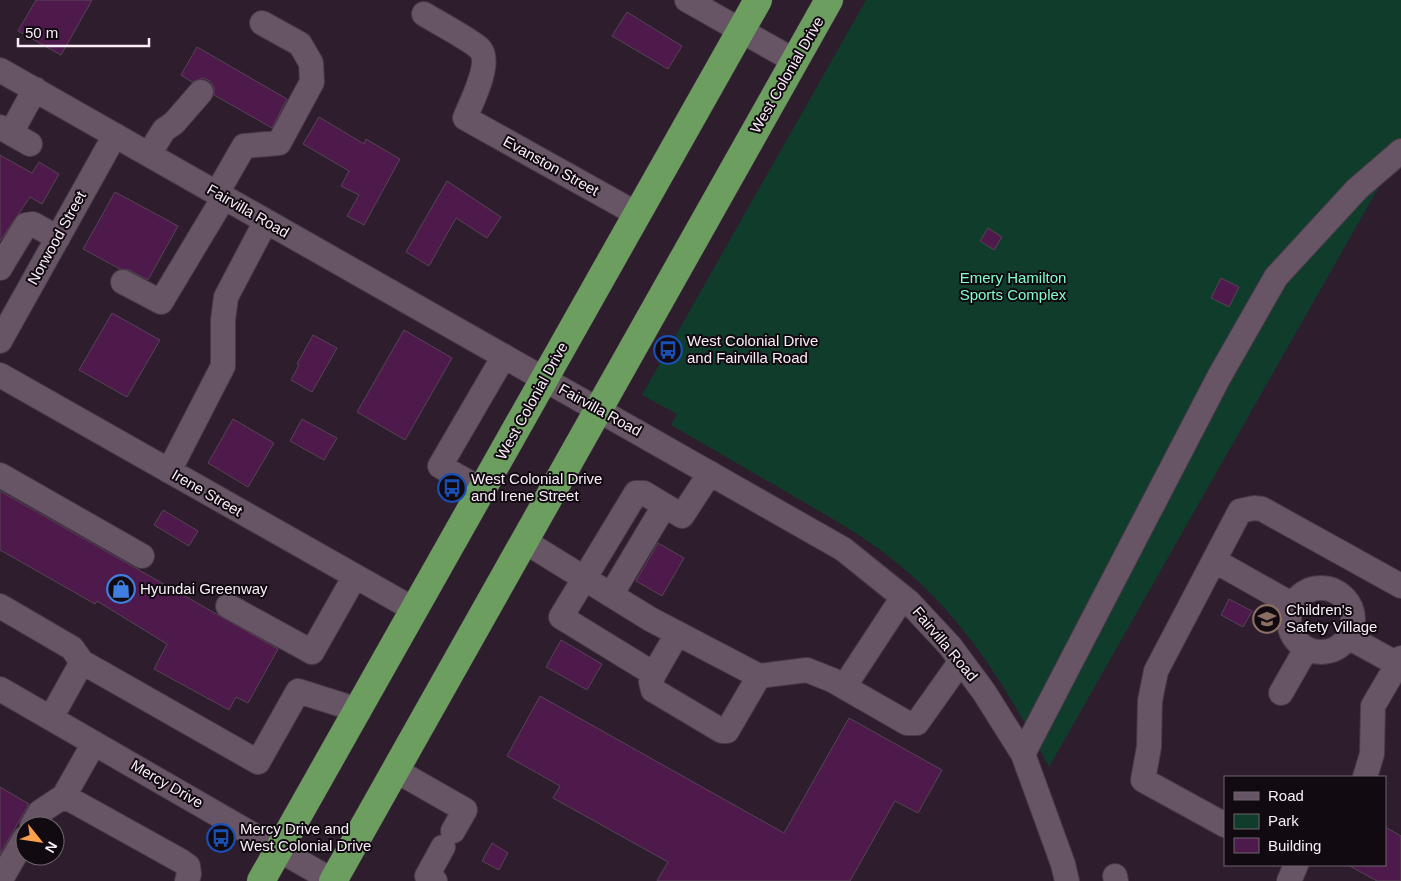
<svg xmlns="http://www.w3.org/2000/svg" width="1401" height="881" viewBox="0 0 1401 881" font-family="Helvetica,sans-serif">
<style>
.green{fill:#103c2b}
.building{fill:#4e1a4c;stroke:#564455}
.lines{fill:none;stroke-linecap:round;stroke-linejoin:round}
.minor-casing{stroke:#483a47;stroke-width:26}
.highway-casing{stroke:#483a47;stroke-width:29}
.minor{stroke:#675465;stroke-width:24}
.highway{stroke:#6c9e60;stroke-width:28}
.labels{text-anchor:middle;stroke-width:4;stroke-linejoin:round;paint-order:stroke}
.street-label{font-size:15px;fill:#f9eef8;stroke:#120a11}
.park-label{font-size:15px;fill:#80fdc9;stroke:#120a11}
.poi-label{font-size:15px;fill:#f9eef8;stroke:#120a11;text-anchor:start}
</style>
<rect width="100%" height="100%" fill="#2e1d2d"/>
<path class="green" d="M866,0H1401V148L1049,767C1012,697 971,628 911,575C876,543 836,521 795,497C754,473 712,449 671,425L677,414L642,395Z"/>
<path class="building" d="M36,0H92L61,55L18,31Z
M627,12L682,46L668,69L612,36Z
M197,47L287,99L272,128L214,95V87L210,81L203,78L192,82L181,75Z
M319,117L364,144L366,139L400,159L364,225L347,216L359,195L341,186L349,171L303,144Z
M0,155L32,173L39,162L59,174L42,204L30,197L0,241Z
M447,181L501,217L487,238L456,218L429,266L406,252Z
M115,192L178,226L148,280L129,270L120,269L83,249Z
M988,228L1002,237L994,250L980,241Z
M1221,278L1239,287L1229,307L1211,298Z
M112,313L160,340L127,397L79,370Z
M404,330L452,358L405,440L357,412Z
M313,335L337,348L312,392L291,380L299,365L297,364Z
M233,419L274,443L248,487L208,463Z
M302,419L337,438L324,460L290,441Z
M0,491L278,649L248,703L236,697L229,710L154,669L167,644L97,601L95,604L0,550Z
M163,510L198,531L189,546L154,525Z
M658,543L684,558L662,596L636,581Z
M1229,599L1252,611L1243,627L1221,615Z
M561,640L602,664L587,690L546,667Z
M540,696L784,833L849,718L942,770L918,813L895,801L850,881H657L668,862L553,798L560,786L507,756Z
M0,787L29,804L0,854Z
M1385,827L1401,836V881H1377L1348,865H1385Z
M492,843L508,853L499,870L482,861Z"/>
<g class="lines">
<defs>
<path id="minor" d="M687,0L795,61
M424,14C435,21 473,41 480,49C492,63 471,103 465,118L637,214
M0,70L843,549L909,602L950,646L984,692L1023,754L1063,864L1067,881
M0,127L30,144
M11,133L35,89
M149,154L164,130L174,123L201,92
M217,193L244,146L279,143L312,82L311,63L300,44L262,23
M0,268L26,225L33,224L58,238
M123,282L161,302L224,197
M0,341L115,135
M0,375L415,610
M169,471L223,366V320L226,297L266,221
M0,475L142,556
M482,490L440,466L504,356
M524,541L650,619L759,676L807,670L832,680L907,723H917L961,661
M1215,561L1293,605
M1289 620a32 32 0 1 1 64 0a32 32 0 1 1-64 0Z
M611,595L664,506
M0,606L72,648L82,662
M228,606L312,652L355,576
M677,634L654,674L561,617L636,493H644L682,516L710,473
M1348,637L1401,666
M654,674L651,682L653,690L722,731H727L759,676
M844,687L903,597
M0,689L333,881
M1281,693L1306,649
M51,718L82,662L258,762L298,691L358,710
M1023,754L1219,377L1276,277L1357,189L1401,151
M395,770L465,810L453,831
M1365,777L1372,754L1373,706L1401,658
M64,796L181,861L188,866L189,874L187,881
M1225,825L1143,780L1149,747L1150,701L1156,671L1240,511L1254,508L1262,509L1401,586
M32,826L40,812L64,796L94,743
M1115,876L1116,881
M0,881L25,838
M435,881L427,876L443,847
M1289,881L1296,865"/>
<path id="highway" d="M261,881L758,0
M333,881L829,0"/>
</defs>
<use href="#minor" class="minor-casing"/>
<use href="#highway" class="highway-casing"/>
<use href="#minor" class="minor"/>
<use href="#highway" class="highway"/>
</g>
<defs>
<symbol id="bus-ring" viewBox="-11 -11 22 22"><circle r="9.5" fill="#120a11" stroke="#1a4fb4" stroke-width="1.5"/><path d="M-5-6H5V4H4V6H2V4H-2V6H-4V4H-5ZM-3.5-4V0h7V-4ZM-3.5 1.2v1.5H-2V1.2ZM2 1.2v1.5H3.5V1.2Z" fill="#1a4fb4"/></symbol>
<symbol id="shop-ring" viewBox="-11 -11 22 22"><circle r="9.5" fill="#120a11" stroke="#3f7fe0" stroke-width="1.5"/><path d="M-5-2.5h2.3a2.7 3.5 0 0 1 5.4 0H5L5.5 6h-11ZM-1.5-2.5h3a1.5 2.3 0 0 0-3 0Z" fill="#3f7fe0"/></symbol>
<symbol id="school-ring" viewBox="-11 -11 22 22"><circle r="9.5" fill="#120a11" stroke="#8d6e63" stroke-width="1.5"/><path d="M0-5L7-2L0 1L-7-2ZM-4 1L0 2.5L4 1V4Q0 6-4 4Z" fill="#8d6e63"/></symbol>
</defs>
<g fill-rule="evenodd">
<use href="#bus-ring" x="652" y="334" width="32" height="32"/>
<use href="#bus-ring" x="436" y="472" width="32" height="32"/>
<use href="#shop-ring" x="105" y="573" width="32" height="32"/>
<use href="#school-ring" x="1251" y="603" width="32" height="32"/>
<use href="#bus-ring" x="205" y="822" width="32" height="32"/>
</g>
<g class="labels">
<g class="street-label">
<text transform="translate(787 75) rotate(-60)" y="5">West Colonial Drive</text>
<text transform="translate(551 166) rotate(29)" y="5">Evanston Street</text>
<text transform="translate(248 211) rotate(30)" y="5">Fairvilla Road</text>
<text transform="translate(57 238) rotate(-61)" y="5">Norwood Street</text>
<text transform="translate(532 401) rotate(-61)" y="5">West Colonial Drive</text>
<text transform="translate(600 410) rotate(29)" y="5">Fairvilla Road</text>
<text transform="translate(207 493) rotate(30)" y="5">Irene Street</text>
<text transform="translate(945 644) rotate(50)" y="5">Fairvilla Road</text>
<text transform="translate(167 784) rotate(30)" y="5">Mercy Drive</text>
</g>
<g class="park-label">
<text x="1013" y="283">Emery Hamilton<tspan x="1013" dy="17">Sports Complex</tspan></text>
</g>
<g class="poi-label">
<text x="687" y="346">West Colonial Drive<tspan x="687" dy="17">and Fairvilla Road</tspan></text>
<text x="471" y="484">West Colonial Drive<tspan x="471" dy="17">and Irene Street</tspan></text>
<text x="140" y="594">Hyundai Greenway</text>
<text x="1286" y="615">Children's<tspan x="1286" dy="17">Safety Village</tspan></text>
<text x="240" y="834">Mercy Drive and<tspan x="240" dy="17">West Colonial Drive</tspan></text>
</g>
</g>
<rect x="1224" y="776" width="162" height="90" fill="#120a11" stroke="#6e656d"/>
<rect x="1234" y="792" width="25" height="8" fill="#675465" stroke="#6e656d"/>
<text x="1268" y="801" font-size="15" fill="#f9eef8">Road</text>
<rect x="1234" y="814" width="25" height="15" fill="#103c2b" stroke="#6e656d"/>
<text x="1268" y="826" font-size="15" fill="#f9eef8">Park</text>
<rect x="1234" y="838" width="25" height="15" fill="#4e1a4c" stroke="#6e656d"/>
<text x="1268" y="851" font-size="15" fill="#f9eef8">Building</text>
<g transform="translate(40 841) rotate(120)"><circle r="24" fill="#120a11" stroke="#6e656d"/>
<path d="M0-4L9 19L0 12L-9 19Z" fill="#f8a04b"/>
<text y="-8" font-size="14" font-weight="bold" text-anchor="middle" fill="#f9eef8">N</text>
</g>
<path d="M18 38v8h131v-8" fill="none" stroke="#f9eef8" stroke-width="2.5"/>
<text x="25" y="38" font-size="15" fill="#f9eef8" stroke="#120a11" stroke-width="4" paint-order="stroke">50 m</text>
</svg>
